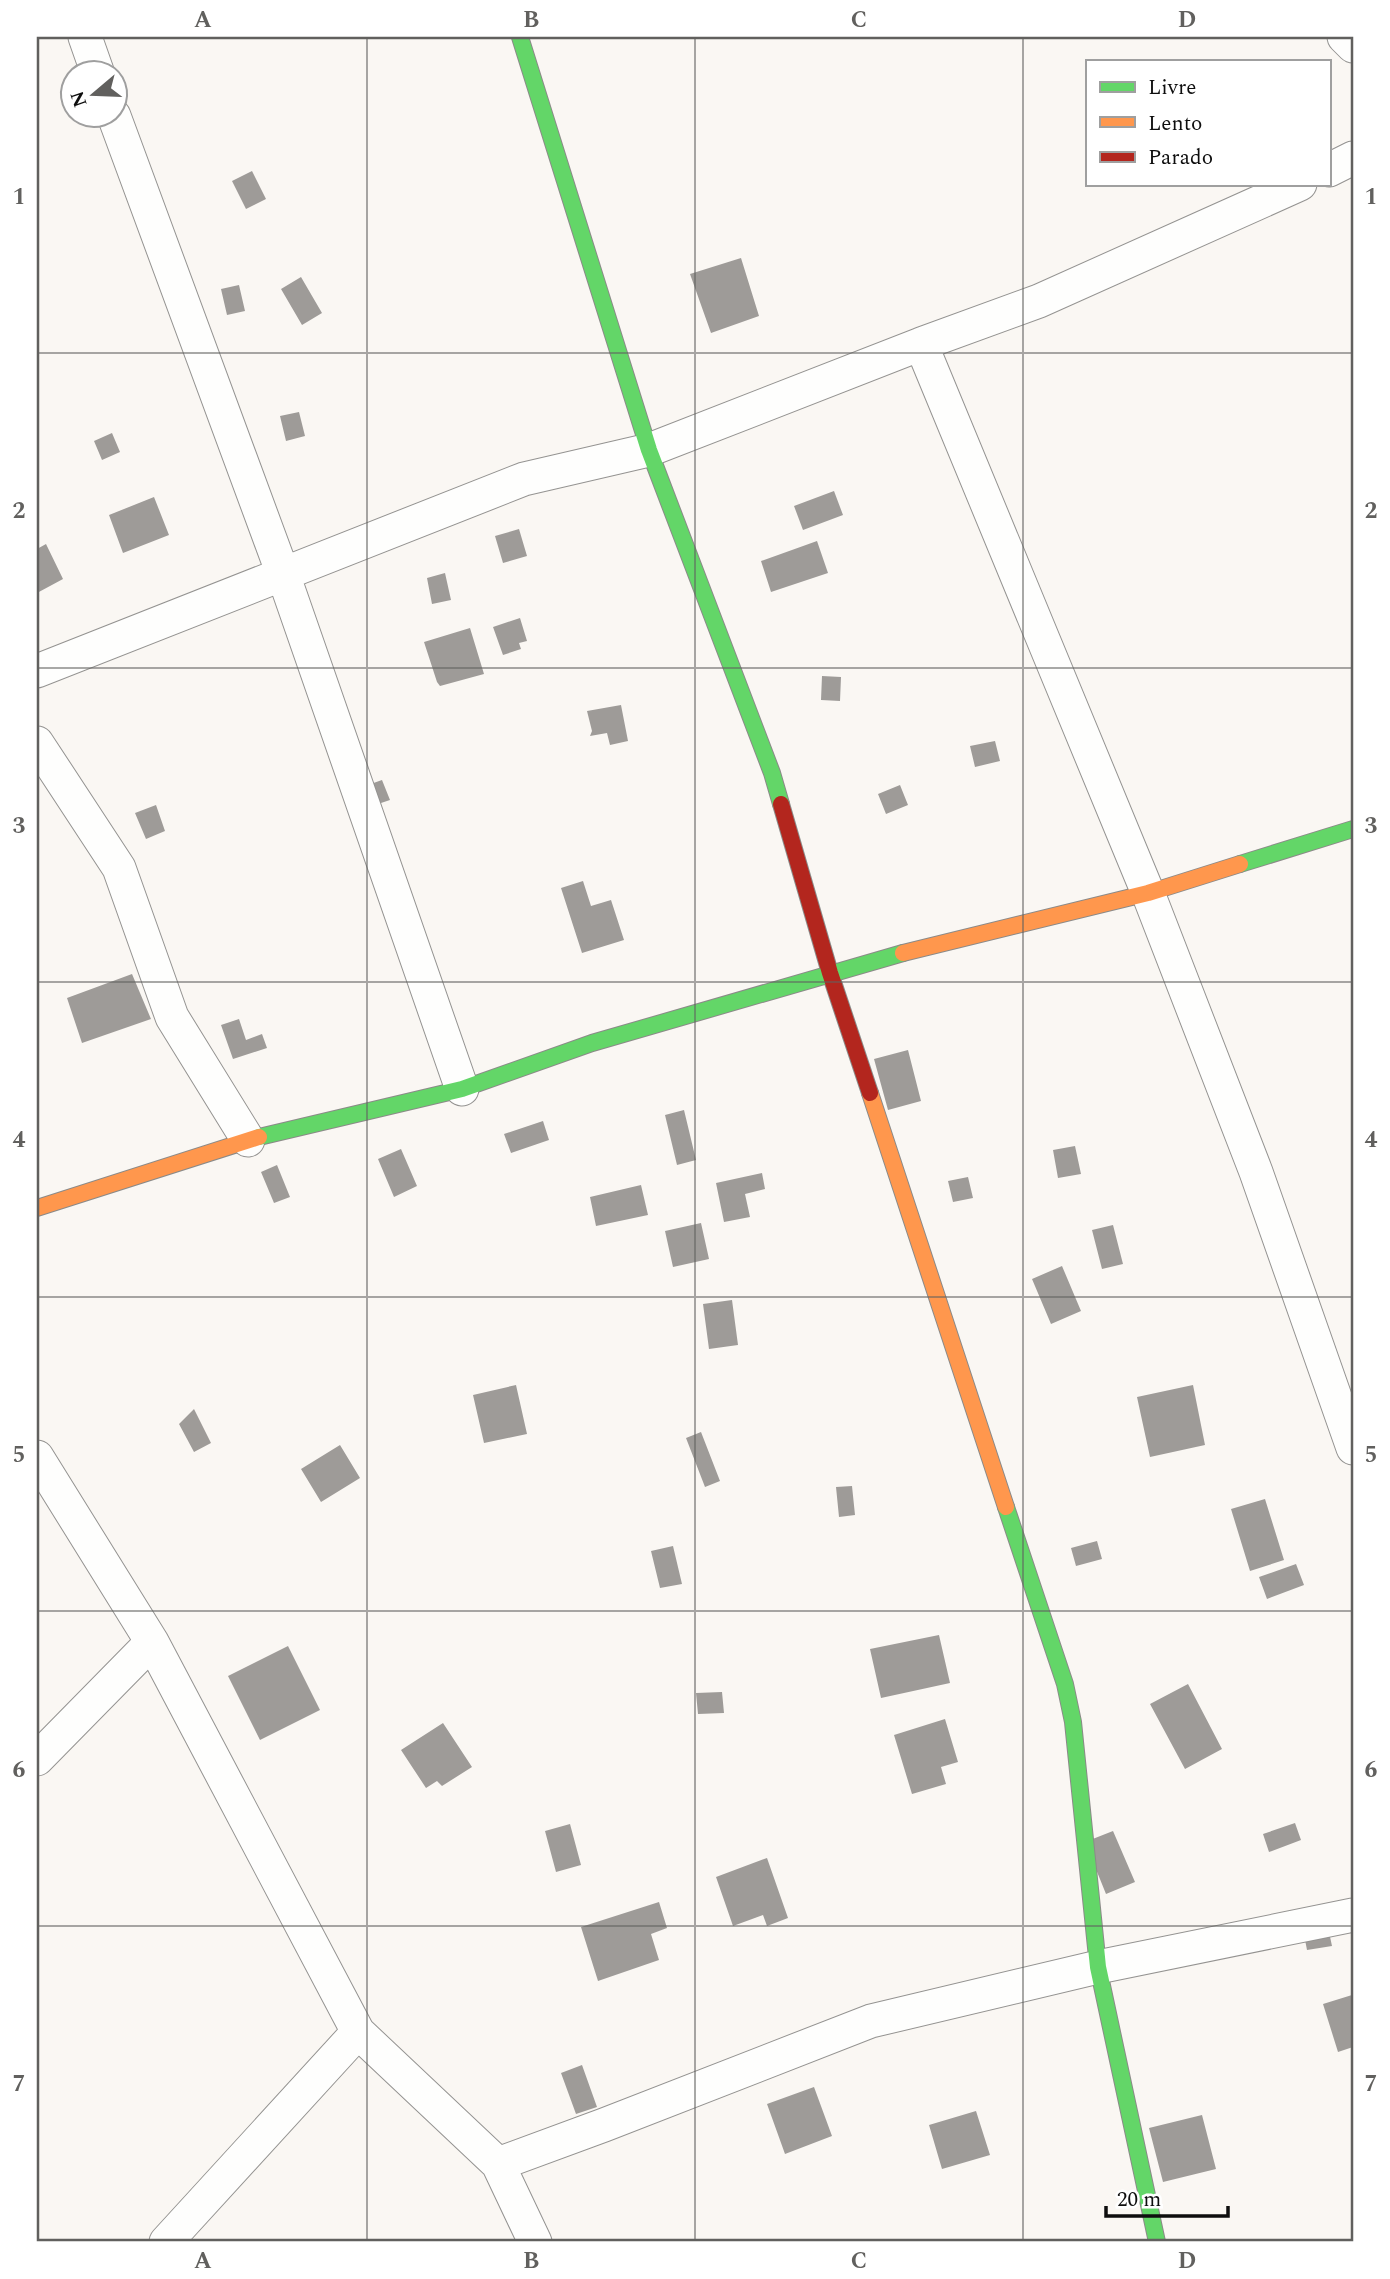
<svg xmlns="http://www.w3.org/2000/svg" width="1390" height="2279" viewBox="0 0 1390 2279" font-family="Spectral,serif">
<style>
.building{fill:#9e9b98}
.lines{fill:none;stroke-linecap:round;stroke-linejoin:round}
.street-casing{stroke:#949391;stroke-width:35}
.fast-casing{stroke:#8b8a88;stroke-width:18}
.slow-casing{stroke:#8b8a88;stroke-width:18}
.jam-casing{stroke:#8b8a88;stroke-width:18}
.street{stroke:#fefefd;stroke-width:33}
.fast{stroke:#63d668;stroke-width:16}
.slow{stroke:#ff974d;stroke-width:16}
.jam{stroke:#b3261e;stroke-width:16}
.grid{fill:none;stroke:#61605e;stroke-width:2;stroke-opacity:0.55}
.neatline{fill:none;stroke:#61605e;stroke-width:2.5}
.grid-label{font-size:23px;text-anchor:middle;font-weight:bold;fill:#61605e}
</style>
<rect width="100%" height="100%" fill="#faf7f3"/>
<path class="building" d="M252,171L266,199L246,209L232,181Z
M741,258L759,316L711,333L690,274Z
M301,277L322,313L302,325L281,289Z
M239,285L245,311L227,315L221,289Z
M299,412L305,436L286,441L280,416Z
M112,433L120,452L102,460L94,441Z
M834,491L843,515L803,530L794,506Z
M154,497L169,535L123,553L109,515Z
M519,529L527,556L503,563L495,536Z
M817,541L828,573L771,592L761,561Z
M46,544L63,579L37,593V549Z
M445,573L451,600L432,604L427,578Z
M520,618L527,641L519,643L521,649L503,655L493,627Z
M470,628L484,674L440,686L437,682L424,642Z
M822,676L841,677L840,701L821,700Z
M621,705L628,741L610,745L607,733L590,736L592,731L587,711Z
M995,741L1000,761L975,767L970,746Z
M382,780L390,800L372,806L365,786Z
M900,785L908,805L886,814L878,794Z
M156,805L165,831L146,839L135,813Z
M583,881L591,906L611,900L624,940L582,953L561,888Z
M132,974L151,1019L82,1043L67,998Z
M239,1019L246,1040L262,1034L267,1048L233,1059L221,1025Z
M908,1050L921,1101L888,1110L874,1059Z
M684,1110L696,1160L677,1165L665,1115Z
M543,1121L549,1140L511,1153L504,1134Z
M1075,1146L1081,1174L1058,1178L1053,1150Z
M401,1149L417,1186L394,1197L378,1159Z
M277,1165L290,1197L274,1203L261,1172Z
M762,1173L765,1189L745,1194L750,1217L724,1222L716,1183Z
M968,1177L973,1198L953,1202L948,1181Z
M641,1185L648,1215L596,1226L590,1197Z
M701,1223L709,1259L673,1267L665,1231Z
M1113,1225L1123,1264L1102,1269L1092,1230Z
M1062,1266L1081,1311L1051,1324L1032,1279Z
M732,1300L738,1345L709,1349L703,1304Z
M516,1385L527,1434L484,1443L473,1395Z
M1193,1385L1205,1445L1150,1457L1137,1397Z
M194,1409L211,1443L194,1452L179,1424Z
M701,1432L720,1481L705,1487L686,1438Z
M340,1445L360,1478L321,1502L301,1469Z
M852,1486L855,1515L839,1517L836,1487Z
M1265,1499L1284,1560L1250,1571L1231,1509Z
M1097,1541L1102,1559L1076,1566L1071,1548Z
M673,1546L682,1584L660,1588L651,1551Z
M1296,1564L1304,1585L1267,1599L1259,1577Z
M939,1635L950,1683L881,1698L870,1649Z
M288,1646L320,1710L260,1740L228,1676Z
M1188,1684L1222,1749L1185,1769L1150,1704Z
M722,1692L724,1713L698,1714L696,1693Z
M945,1719L958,1762L941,1767L946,1784L912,1794L894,1735Z
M443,1723L472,1767L442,1786L437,1781L426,1788L401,1750Z
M1295,1823L1301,1840L1269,1852L1263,1834Z
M570,1824L581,1865L556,1872L545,1831Z
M1113,1831L1135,1882L1106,1894L1085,1842Z
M767,1858L788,1918L767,1926L763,1915L733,1926L716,1877Z
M659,1902L667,1928L651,1934L659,1960L598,1981L581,1927Z
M1323,1904L1332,1946L1307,1950L1299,1909Z
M1352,1995L1353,2047L1338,2052L1323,2004Z
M582,2065L597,2107L576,2114L561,2073Z
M814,2087L832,2136L785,2154L767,2104Z
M976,2111L990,2155L942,2169L929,2125Z
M1202,2115L1216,2169L1163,2182L1149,2128Z"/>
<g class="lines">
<defs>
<path id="street" d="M85,37L98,74
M1344,37L1353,46
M114,116L283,574L462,1089
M1329,170L1353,158
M921,344L1148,893L1256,1172L1353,1448
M37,671L524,479L649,450L921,344L1039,301L1300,184
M37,743L119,868L172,1017L248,1140
M37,1457L152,1642L358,2032L498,2164L535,2242
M37,1759L152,1642
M498,2164L604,2125L871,2021L1098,1967L1353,1915
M166,2242L358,2032"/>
<path id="fast" d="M520,37L649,450L772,773L781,804
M1240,864L1353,829
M259,1137L462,1089L592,1043L903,953
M1006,1507L1065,1684L1073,1722L1098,1967L1157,2242"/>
<path id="slow" d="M903,953L1148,893L1240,864
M870,1093L1006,1507
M37,1208L259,1137"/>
<path id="jam" d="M781,804L830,973L870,1093"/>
</defs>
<use href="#street" class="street-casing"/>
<use href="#fast" class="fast-casing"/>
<use href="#slow" class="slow-casing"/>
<use href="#jam" class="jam-casing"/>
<use href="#street" class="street"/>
<use href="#fast" class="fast"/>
<use href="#slow" class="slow"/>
<use href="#jam" class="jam"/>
</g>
<path class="grid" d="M367,37V2242M695,37V2242M1023,37V2242M37,353H1353M37,668H1353M37,982H1353M37,1297H1353M37,1611H1353M37,1926H1353"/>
<rect width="1390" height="2279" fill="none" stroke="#ffffff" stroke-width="77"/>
<rect x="1086" y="60" width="245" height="126" fill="#ffffff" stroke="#9f9f9f" stroke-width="2"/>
<rect x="1100" y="82" width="35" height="10" fill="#63d668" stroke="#9f9f9f" stroke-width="2"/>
<text x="1148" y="94" font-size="21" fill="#0e0e0e">Livre</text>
<rect x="1100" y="117" width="35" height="10" fill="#ff974d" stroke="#9f9f9f" stroke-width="2"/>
<text x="1148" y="130" font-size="21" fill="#0e0e0e">Lento</text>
<rect x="1100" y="152" width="35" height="10" fill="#b3261e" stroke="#9f9f9f" stroke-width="2"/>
<text x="1148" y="164" font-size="21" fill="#0e0e0e">Parado</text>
<g transform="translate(94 94) rotate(251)"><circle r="33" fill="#ffffff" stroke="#9f9f9f" stroke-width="2"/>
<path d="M0-5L12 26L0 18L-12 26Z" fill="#61605e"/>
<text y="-10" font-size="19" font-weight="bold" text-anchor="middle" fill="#0e0e0e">N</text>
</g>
<path d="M1106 2206v10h122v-10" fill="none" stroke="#0e0e0e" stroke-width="3.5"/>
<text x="1117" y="2206" font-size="21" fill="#0e0e0e" stroke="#ffffff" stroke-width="5" paint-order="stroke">20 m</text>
<rect x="38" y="38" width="1314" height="2202" class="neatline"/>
<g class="grid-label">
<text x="203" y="27">A</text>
<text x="531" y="27">B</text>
<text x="859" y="27">C</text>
<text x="1187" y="27">D</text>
<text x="19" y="204">1</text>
<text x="1371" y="204">1</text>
<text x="19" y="518">2</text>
<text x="1371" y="518">2</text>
<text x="19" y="833">3</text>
<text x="1371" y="833">3</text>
<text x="19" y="1147">4</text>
<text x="1371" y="1147">4</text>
<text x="19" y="1462">5</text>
<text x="1371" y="1462">5</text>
<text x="19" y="1777">6</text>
<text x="1371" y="1777">6</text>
<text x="19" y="2091">7</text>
<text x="1371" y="2091">7</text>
<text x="203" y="2268">A</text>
<text x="531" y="2268">B</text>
<text x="859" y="2268">C</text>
<text x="1187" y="2268">D</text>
</g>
</svg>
